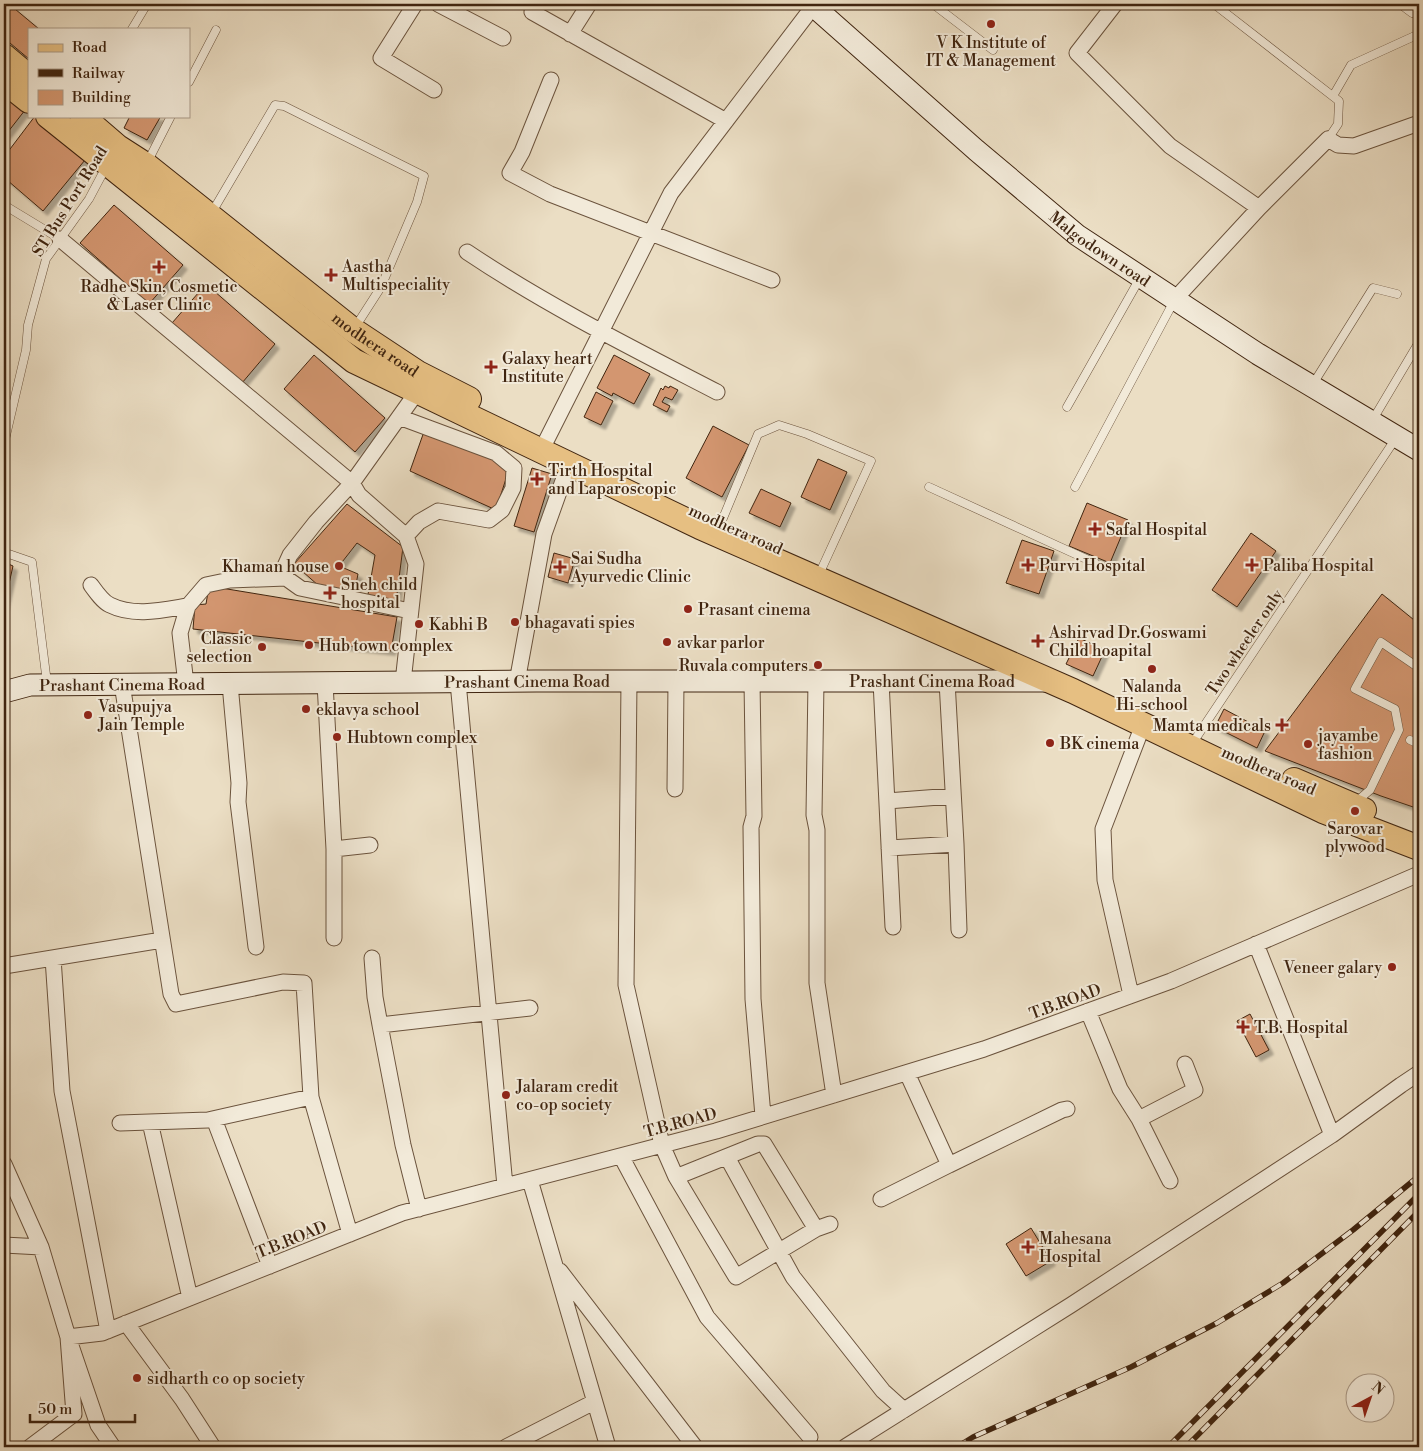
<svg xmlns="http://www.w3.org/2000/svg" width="1423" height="1451" viewBox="0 0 1423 1451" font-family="'Libre Bodoni',serif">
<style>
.building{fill:#d3966f;stroke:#402510;filter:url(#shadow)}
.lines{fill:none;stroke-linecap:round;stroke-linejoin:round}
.lane-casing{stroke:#6b533d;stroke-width:9}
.street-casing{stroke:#6b533d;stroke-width:17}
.secondary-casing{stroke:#402510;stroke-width:23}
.primary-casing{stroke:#402510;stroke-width:26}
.lane{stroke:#f2ead9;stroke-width:8}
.street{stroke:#f2ead9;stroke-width:15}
.secondary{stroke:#f2ead9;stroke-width:21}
.primary{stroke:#e6bf82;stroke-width:24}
.rail-casing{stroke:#402510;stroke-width:5.5}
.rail{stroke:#f2ead9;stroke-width:4;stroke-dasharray:11;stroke-linecap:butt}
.poi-dot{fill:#8f2418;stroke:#f2ead9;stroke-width:2}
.labels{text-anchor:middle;stroke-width:4;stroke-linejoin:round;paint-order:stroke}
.poi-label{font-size:16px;fill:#402510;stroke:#f2ead9;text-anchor:start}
.street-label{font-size:16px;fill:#402510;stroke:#f2ead9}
</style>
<defs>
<filter id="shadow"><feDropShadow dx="4.5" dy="4.5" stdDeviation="1" flood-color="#0004"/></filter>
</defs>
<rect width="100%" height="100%" fill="#ebdec4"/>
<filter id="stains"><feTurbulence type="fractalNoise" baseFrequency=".004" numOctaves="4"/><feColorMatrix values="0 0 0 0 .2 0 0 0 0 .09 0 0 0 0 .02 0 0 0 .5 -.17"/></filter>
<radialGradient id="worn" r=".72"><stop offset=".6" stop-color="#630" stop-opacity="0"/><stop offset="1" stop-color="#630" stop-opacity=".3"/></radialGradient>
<path class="building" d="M4,4H9L39,29H29V59L4,38Z
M4,86L29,105L4,137Z
M35,116H39L85,160L43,211L7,180L4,179V157Z
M130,116H161L147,140L124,128Z
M114,205L183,265L149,304L80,243Z
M206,284L275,344L242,383L172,323Z
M314,355L385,418L355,452L284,389Z
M614,355L650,374L634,404L613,393L612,396L597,388Z
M665,386L669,388L670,386L678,390L672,400L665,397L662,402L670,406L667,412L653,405L661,388L663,390Z
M596,392L613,401L601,425L584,417Z
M426,426L511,463L496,510L410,471Z
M713,426L749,445L722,497L686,478Z
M818,459L847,472L830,510L801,497Z
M532,468L552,474L534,532L514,526Z
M761,489L791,503L780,527L749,513Z
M1087,503L1128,520L1110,563L1069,546Z
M347,504L403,547L396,602L367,600L375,555L357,543L339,566L358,574L354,595L319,586L294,564Z
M1251,533L1276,551L1237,607L1212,590Z
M1022,540L1054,551L1039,594L1006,583Z
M554,553L575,559L568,583L548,577Z
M4,562L13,566L4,606Z
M209,586L397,617L391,651L193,629L195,605L206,604Z
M1382,594L1419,624V809L1381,796L1265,751Z
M1079,638L1105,650L1093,676L1066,664Z
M1224,709L1265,731L1257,748L1215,727Z
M1250,1014L1269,1050L1256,1057L1237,1021Z
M1031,1228L1051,1261L1026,1276L1006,1244Z"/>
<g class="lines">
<defs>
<path id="lane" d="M933,4L993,50
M1214,4L1339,101L1338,124L1328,139
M1400,4L1412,13L1419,14
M132,29L147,4
M189,82L216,30
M1333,96L1351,65L1419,34
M147,163L171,116
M4,205L60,239
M211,214L275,105L284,106L424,176L417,202L381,287L354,329
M1313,384L1373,288L1397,294
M1067,407L1140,278
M1372,421L1419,342
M4,444L26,350L28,325L46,259L89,199L106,167
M929,487L1095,563
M1075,487L1174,301
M721,523L758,434L779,425L807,434L871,461L822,568
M4,540L6,553L32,562L47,683
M1196,738L1396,438
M1410,740L1419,744
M1356,802L1370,790L1399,730L1395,709L1355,689L1381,642L1419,668"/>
<path id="street" d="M415,4L381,58L434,90
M438,4L503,38
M1115,4L1077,53L1170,146L1259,208
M532,12L726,121
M570,34L589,4
M551,80L522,152L510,173L550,194L772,280
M60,239L352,483L316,522L290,555L285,566L286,578L300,588L410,611
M467,252C546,305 632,348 717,392
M1175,299L1259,208L1328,139L1338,145L1354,146L1419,123
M399,417L496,453L514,468L513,488L502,510L489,520L438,511L419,522L406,536
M541,451L671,193L815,4
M91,585C96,592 103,602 110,605C134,617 163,610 188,606
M629,681L626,985L662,1145L676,1177
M752,681L754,816L751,827L753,999L763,1116
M816,681L814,815L817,830V983L834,1095
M881,681L893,927
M947,681L956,844L959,930
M403,682L416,564L406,536L359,495L352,483L417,392
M458,682L505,1186
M517,682L544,534L569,464
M325,683L334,849L370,845
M122,684L171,994L176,1004L283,982L304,983L311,1097L350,1234
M186,684L180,633L188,606L206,585L230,580L286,578
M230,684L239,783L238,802L256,947
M675,789L676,681
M887,801L953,796
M889,848L956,844
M334,849V938
M53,958L62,1091L108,1331
M372,958L375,997L380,1025
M4,966L162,940
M1131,995L1105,880L1103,829L1143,725
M1088,1011L1120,1089L1139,1119L1195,1090L1185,1064
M907,1073L949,1165L1062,1110L1067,1109
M214,1119L270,1266
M1139,1119L1170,1181
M150,1122L190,1298
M120,1123L208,1120L311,1097
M1332,1135L1401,1085L1419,1073
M621,1156L707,1317L810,1437
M727,1157L793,1277L883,1391L904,1410
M4,1164L41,1247L68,1337L98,1425L113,1447
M530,1180L608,1447
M881,1199L949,1165
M419,1209L403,1145L380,1025L530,1008
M816,1229L736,1277L676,1177L758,1144H764L816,1229L830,1224
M4,1245L41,1247
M560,1271L695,1447
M126,1323L182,1399L213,1447
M30,1447L74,1414L68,1337L102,1333L402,1213L716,1131L984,1049L1171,981L1419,874
M506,1447L594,1402
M845,1447L1071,1305L1332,1135L1256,944"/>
<g id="secondary">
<path id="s1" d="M811,4L976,150L1077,235L1258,354L1419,450"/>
<path id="s2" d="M4,692L30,685L536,681H1048"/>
</g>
<g id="primary">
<path d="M4,56L29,77"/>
<path d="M4,81L29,101"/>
<path d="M48,116L354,361L700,527L1073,691L1323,811L1419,848"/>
<path id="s3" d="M82,116L118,147L146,165L353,330L418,373L469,399"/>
<path d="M1294,780L1364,810"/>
</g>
</defs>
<use href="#lane" class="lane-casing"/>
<use href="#street" class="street-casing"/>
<use href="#secondary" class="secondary-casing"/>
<use href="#primary" class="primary-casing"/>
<use href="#lane" class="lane"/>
<use href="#street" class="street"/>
<use href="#secondary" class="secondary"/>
<use href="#primary" class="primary"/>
<defs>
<path id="rail" d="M957,1447L973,1437L1131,1367L1217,1323L1283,1283L1353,1230L1419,1176
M1168,1447L1419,1194
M1186,1447L1419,1211"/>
</defs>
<use href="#rail" class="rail-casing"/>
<use href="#rail" class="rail"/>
</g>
<g class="poi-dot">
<circle cx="991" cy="24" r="5"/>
<path d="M156.5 259.5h5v5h5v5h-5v5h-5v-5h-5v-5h5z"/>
<path d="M328.5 267.5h5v5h5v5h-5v5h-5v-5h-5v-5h5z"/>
<path d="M488.5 359.5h5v5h5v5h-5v5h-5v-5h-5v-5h5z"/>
<path d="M534.5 471.5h5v5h5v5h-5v5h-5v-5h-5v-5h5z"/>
<path d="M1092.5 521.5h5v5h5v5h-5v5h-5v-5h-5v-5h5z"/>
<path d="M1025.5 557.5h5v5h5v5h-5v5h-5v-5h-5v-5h5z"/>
<path d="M1249.5 557.5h5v5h5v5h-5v5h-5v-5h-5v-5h5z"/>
<circle cx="339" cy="566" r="5"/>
<path d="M557.5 559.5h5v5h5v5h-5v5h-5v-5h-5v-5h5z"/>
<path d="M327.5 585.5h5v5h5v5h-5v5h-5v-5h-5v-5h5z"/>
<circle cx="688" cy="609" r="5"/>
<circle cx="515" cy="622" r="5"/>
<circle cx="419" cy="624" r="5"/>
<path d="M1035.5 633.5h5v5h5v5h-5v5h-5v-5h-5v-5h5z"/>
<circle cx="667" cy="642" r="5"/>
<circle cx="309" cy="645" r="5"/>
<circle cx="262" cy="647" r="5"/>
<circle cx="818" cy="665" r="5"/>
<circle cx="1152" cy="669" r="5"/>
<circle cx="306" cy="709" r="5"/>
<circle cx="88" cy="715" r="5"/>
<path d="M1279.5 717.5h5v5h5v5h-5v5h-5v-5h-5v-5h5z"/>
<circle cx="337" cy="737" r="5"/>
<circle cx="1050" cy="743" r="5"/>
<circle cx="1308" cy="744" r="5"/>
<circle cx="1355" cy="811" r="5"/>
<circle cx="1392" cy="967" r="5"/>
<path d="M1240.5 1019.5h5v5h5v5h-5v5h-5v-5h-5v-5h5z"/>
<circle cx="506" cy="1095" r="5"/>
<path d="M1025.5 1239.5h5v5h5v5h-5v5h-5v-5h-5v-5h5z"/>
<circle cx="137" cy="1378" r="5"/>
</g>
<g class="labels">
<g class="poi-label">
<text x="991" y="48" text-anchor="middle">V K Institute of<tspan x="991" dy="18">IT &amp; Management</tspan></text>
<text x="342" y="272">Aastha<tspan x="342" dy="18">Multispeciality</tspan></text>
<text x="159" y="292" text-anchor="middle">Radhe Skin, Cosmetic<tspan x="159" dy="18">&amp; Laser Clinic</tspan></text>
<text x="502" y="364">Galaxy heart<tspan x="502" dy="18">Institute</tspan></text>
<text x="548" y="476">Tirth Hospital<tspan x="548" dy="18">and Laparoscopic</tspan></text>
<text x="1106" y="535">Safal Hospital</text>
<text x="571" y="564">Sai Sudha<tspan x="571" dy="18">Ayurvedic Clinic</tspan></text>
<text x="1039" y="571">Purvi Hospital</text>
<text x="1263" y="571">Paliba Hospital</text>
<text x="329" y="572" text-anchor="end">Khaman house</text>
<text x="341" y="590">Sneh child<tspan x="341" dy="18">hospital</tspan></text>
<text x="698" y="615">Prasant cinema</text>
<text x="525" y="628">bhagavati spies</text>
<text x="429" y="630">Kabhi B</text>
<text x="1049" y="638">Ashirvad Dr.Goswami<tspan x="1049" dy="18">Child hoapital</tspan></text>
<text x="252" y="644" text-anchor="end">Classic<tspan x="252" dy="18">selection</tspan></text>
<text x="677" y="648">avkar parlor</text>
<text x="319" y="651">Hub town complex</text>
<text x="808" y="671" text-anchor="end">Ruvala computers</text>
<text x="1152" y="692" text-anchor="middle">Nalanda<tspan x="1152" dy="18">Hi-school</tspan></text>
<text x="98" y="712">Vasupujya<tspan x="98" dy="18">Jain Temple</tspan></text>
<text x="316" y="715">eklavya school</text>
<text x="1271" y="731" text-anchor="end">Mamta medicals</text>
<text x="1318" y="741">jayambe<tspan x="1318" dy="18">fashion</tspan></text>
<text x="347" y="743">Hubtown complex</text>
<text x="1060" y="749">BK cinema</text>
<text x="1355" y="834" text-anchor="middle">Sarovar<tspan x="1355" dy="18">plywood</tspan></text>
<text x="1382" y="973" text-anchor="end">Veneer galary</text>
<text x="1254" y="1033">T.B. Hospital</text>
<text x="516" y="1092">Jalaram credit<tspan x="516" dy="18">co-op society</tspan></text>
<text x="1039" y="1244">Mahesana<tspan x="1039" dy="18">Hospital</tspan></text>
<text x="147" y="1384">sidharth co op society</text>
</g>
<g class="street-label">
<text transform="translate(69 201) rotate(-58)" y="6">ST Bus Port Road</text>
<text dy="6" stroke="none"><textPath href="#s1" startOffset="379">Malgodown road</textPath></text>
<text dy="6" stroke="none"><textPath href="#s3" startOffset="372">modhera road</textPath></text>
<text transform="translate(736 529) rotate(24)" y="6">modhera road</text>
<text transform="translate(1244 642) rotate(-56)" y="6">Two wheeler only</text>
<text dy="6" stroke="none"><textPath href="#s2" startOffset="929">Prashant Cinema Road</textPath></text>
<text dy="6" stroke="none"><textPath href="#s2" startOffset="524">Prashant Cinema Road</textPath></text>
<text dy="6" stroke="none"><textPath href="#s2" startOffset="119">Prashant Cinema Road</textPath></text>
<text transform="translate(1269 770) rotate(23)" y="6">modhera road</text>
<text transform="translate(1065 1001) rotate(-20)" y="6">T.B.ROAD</text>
<text transform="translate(680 1122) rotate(-15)" y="6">T.B.ROAD</text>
<text transform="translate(291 1239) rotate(-22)" y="6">T.B.ROAD</text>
</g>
</g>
<rect width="1423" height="1451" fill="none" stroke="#ebdec4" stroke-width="20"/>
<rect x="5" y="5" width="1413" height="1441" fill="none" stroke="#402510" stroke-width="2.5"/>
<rect x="10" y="10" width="1403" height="1431" fill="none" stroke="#402510"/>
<rect x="28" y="28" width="162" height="90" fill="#f2ead9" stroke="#ab9b89"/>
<rect x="38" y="44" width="25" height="8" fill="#e6bf82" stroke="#ab9b89"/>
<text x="72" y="52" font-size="15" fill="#402510">Road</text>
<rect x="38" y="69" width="25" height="8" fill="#402510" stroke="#ab9b89"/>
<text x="72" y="78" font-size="15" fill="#402510">Railway</text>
<rect x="38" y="90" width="25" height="15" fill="#d3966f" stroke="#ab9b89"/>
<text x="72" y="102" font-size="15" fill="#402510">Building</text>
<g transform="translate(1370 1398) rotate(40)"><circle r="24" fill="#f2ead9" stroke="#ab9b89"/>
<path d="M0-4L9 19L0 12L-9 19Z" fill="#8f2418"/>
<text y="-8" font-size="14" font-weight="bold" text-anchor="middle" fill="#402510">N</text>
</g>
<path d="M30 1414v8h105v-8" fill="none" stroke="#402510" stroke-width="2.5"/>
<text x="38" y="1414" font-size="15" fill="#402510" stroke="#f2ead9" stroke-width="4" paint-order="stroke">50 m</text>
<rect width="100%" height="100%" filter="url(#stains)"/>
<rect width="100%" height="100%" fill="url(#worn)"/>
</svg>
